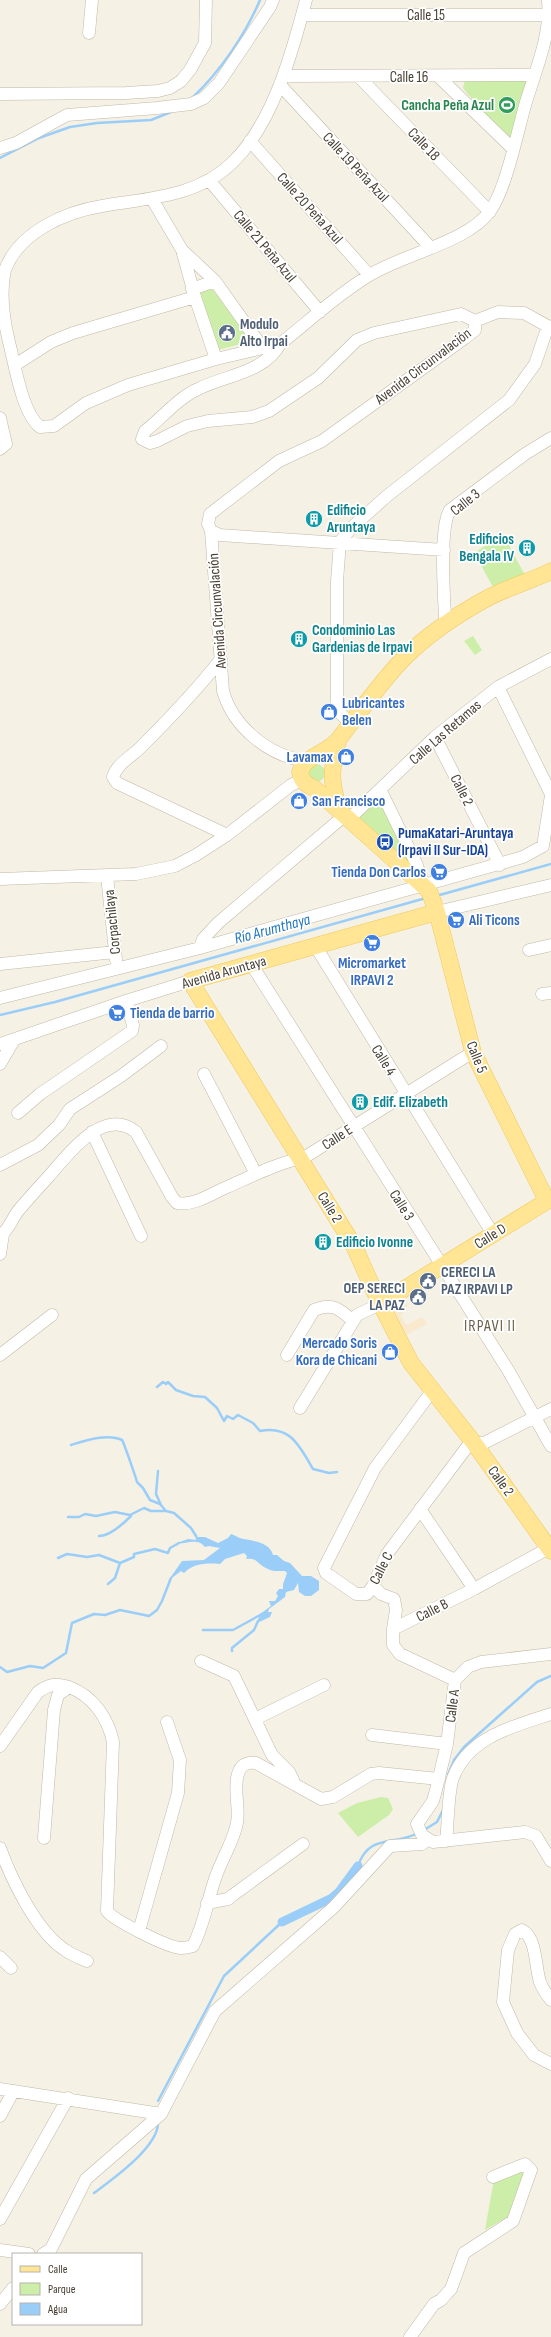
<svg xmlns="http://www.w3.org/2000/svg" width="551" height="2337" viewBox="0 0 551 2337" font-family="'Sofia Sans Condensed',sans-serif">
<style>
.commercial{fill:#f9e9ce}
.green{fill:#cceea9}
.water{fill:#9acef8}
.lines{fill:none;stroke-linecap:round;stroke-linejoin:round}
.stream{stroke:#9acef8;stroke-width:2.5}
.canal{stroke:#9acef8;stroke-width:9}
.minor-casing{stroke:#c1b9a7;stroke-width:13}
.major-casing{stroke:#f1c957;stroke-width:17}
.minor{stroke:#fff;stroke-width:12}
.major{stroke:#ffe594;stroke-width:16}
.labels{text-anchor:middle;stroke-width:3.5;stroke-linejoin:round;paint-order:stroke}
.street-label{font-size:15px;fill:#484134;stroke:#fff}
.leisure-label{font-size:15px;font-weight:bold;fill:#27864d;stroke:#fff;text-anchor:end}
.service-label{font-size:15px;font-weight:bold;fill:#4e5e75;stroke:#fff;text-anchor:start}
.culture-label{font-size:15px;font-weight:bold;fill:#0d838f;stroke:#fff;text-anchor:start}
.shop-label{font-size:15px;font-weight:bold;fill:#366cbe;stroke:#fff;text-anchor:start}
.transit-label{font-size:15px;font-weight:bold;fill:#164399;stroke:#fff;text-anchor:start}
.water-label{font-size:16px;font-style:italic;fill:#2176c0;stroke:#fff}
.neighbourhood-label{font-size:16px;letter-spacing:1px;fill:#6c604a;stroke:#fff}
</style>
<rect width="100%" height="100%" fill="#f5f1e5"/>
<path class="commercial" d="M404,1298L408,1306L401,1310L403,1313L401,1316L406,1325L422,1317L427,1324L403,1337L390,1307Z"/>
<path class="green" d="M465,80H526L527,82L512,139L505,138L466,92L463,88Z
M210,286L252,341L218,350L199,292Z
M503,534L526,577L493,587L474,553Z
M473,636L482,650L475,655L464,641Z
M307 773a9 9 0 1 1 18 0a9 9 0 1 1-18 0Z
M377,800H380L412,865L359,820V816Z
M381,1797L388,1798L393,1809L389,1815L358,1837L338,1813L357,1803Z
M526,2170L511,2215L485,2230L494,2179Z"/>
<path class="water" d="M231,1534C235,1535 240,1539 244,1539C254,1541 270,1543 273,1555H277L284,1561L290,1563L302,1576H311L319,1581V1590L311,1596H305L299,1592L298,1583L294,1590L286,1592L285,1597L269,1609L268,1612H272L270,1617L257,1623L260,1614L271,1606L269,1601H275L278,1596L276,1593L279,1589H283V1584L287,1573L285,1571C277,1571 272,1572 266,1568C257,1564 257,1557 246,1559L247,1556L244,1553L225,1559L220,1564C207,1563 194,1563 184,1573L181,1571L168,1581L182,1561L204,1560L220,1548L209,1546L205,1547C197,1536 181,1546 177,1543L188,1539L196,1540L195,1535L198,1537H205L218,1543L228,1538Z"/>
<g class="lines">
<path class="stream" d="M192,98C220,72 245,35 260,0
M0,158L39,138L70,127L97,123L151,120L171,112
M436,896L551,864
M0,1015L55,1002L426,898
M157,1387L163,1382L166,1384L168,1382L176,1390L193,1396L205,1397L217,1408L224,1421L227,1416L233,1419L238,1415L253,1423L260,1431C290,1425 299,1445 313,1469L329,1473L337,1472
M71,1445C84,1441 107,1433 122,1440C124,1443 136,1478 137,1482L143,1488L150,1500L160,1504L166,1511L174,1513L191,1528L196,1536
M158,1471L156,1494L161,1505
M68,1517H79L85,1514L96,1516L115,1512L130,1515L144,1508L151,1511H166
M99,1536C110,1536 124,1523 131,1516
M58,1558L67,1554L87,1557L99,1555L120,1563L134,1557V1554L155,1549L168,1553L170,1548L179,1543
M108,1584L115,1578L120,1563
M203,1630H233L262,1614
M232,1651V1648L254,1630L258,1621
M0,1667L7,1672L30,1666L43,1668L66,1653L72,1623L94,1614L105,1615L120,1610L149,1616L157,1610L162,1601L171,1578
M448,1775L454,1760L464,1747L537,1682L551,1676
M424,1830L437,1822L443,1810
M358,1866C369,1833 394,1846 418,1833
M158,2101L224,1976L282,1922
M94,2193C113,2179 158,2147 158,2123"/>
<path class="canal" d="M282,1922L332,1898L339,1892L358,1866"/>
<defs>
<path id="minor" d="M302,15H550
M89,33L92,0
M284,76L534,75
M359,77L490,212
M439,77L512,148
M281,86L431,248
M0,94L126,93L158,91L170,88L181,81L190,70L205,43L206,0
M250,141L369,275
M0,148L16,143L67,115L157,108L191,104L204,98L219,83L270,7L273,0
M209,180L320,312
M152,199L182,250L195,297L216,359
M182,250L215,281L262,347
M192,289L215,281
M475,321L461,314L374,333L357,340L318,378L269,411L252,417L208,421L187,426L157,441L150,443L142,439L145,431C162,418 178,398 198,389C226,375 264,373 280,344C309,321 337,295 368,276C402,254 467,243 490,211C506,190 518,129 526,102C536,69 551,35 548,0
M475,321L498,312L524,313L551,328
M280,344L216,359L128,385L86,403L54,426L40,427C22,413 15,365 9,342C4,321 0,292 5,270C19,232 65,212 102,206C148,198 198,197 233,162C273,123 292,53 306,0
M15,365L51,342L73,333L195,297
M0,418L6,444L0,449
M211,531L220,535L444,550
M447,623L445,617C444,594 439,527 450,510L525,454L551,438
M221,659C197,690 170,718 142,746C133,756 117,763 113,777L117,783L227,835
M498,687L551,794
M350,723L340,713L337,702V581L340,542L351,528L387,496L509,400L535,364L548,326
M435,737L500,865
M306,761C269,756 233,727 223,691L211,531L208,524L210,514L279,461L322,441L465,338L475,330V321
M381,791L416,863L424,885
M349,819L435,737L498,687L551,659
M107,876L116,960
M0,879L136,874L175,866L196,855L227,835L291,785L302,780
M437,912L551,885
M316,947L493,1234
M200,948L523,857L543,846L551,795
M529,950L551,945
M0,964L115,952
M253,964L255,970L508,1370L551,1446
M542,994L551,993
M0,998L200,948L203,939L218,923L344,816
M0,1044L126,1001L190,981
M0,1064L14,1040
M204,1074L256,1174
M18,1113L40,1094L132,1031L133,1025L126,1001
M92,1132L141,1236
M0,1165L38,1145L59,1125L70,1109L121,1076L161,1046
M0,1236C8,1231 12,1219 18,1211C28,1199 39,1187 50,1175C69,1153 104,1106 136,1132L172,1197L177,1203C194,1206 211,1194 227,1187C252,1176 278,1163 305,1157L473,1052
M0,1254L3,1234
M0,1355L52,1315
M287,1355L314,1310C332,1302 340,1309 353,1321
M432,1391L375,1468L324,1568L326,1573L356,1594H367L373,1586L387,1554L467,1447L474,1443H484L551,1409
M300,1408L357,1315L380,1304
M420,1509L474,1589
M373,1586L381,1594L394,1599L396,1610L393,1629
M551,1654L481,1662L468,1667L455,1680L447,1744L436,1790L433,1801L417,1824L422,1835L433,1842L525,1832L536,1836L551,1861
M201,1661L234,1676L272,1755L289,1772L293,1780
M455,1680L400,1654L393,1645V1629L474,1589L549,1548
M255,1719L324,1685
M372,1735L447,1744
M0,1746L38,1692C49,1684 57,1683 69,1687
M44,1838L54,1710L58,1695L69,1687C93,1696 108,1718 113,1742L107,1911C113,1920 169,1948 181,1948C185,1948 190,1947 193,1946C204,1925 207,1902 215,1879C221,1860 233,1843 237,1823C240,1807 233,1789 238,1774C241,1764 247,1762 256,1763L321,1799L333,1797L371,1774L379,1773L439,1779
M446,1841C448,1826 448,1790 453,1778C468,1737 514,1726 551,1714
M0,1848C12,1880 36,1931 65,1950C72,1955 80,1958 87,1961
M207,1903L228,1899L233,1895L303,1844
M139,1931L178,1793L180,1760L167,1722
M0,1957L11,1968
M551,2000C547,1995 542,1988 540,1982C535,1967 537,1938 522,1930L515,1934L508,1950L503,2002L517,2033L534,2055L551,2064
M0,2089L161,2114
M0,2116L13,2092
M0,2219L68,2098
M0,2250L29,2254
M43,2254L51,2249L86,2179L161,2114L215,2011L334,1907L390,1846L422,1844L427,1840
M0,2304L13,2288
M410,2337L434,2304L441,2300L451,2289L464,2253L513,2221L531,2170L525,2164L493,2177"/>
<path id="major" d="M338,741C330,772 331,781 339,811
M437,912L190,981L354,1246L376,1295L411,1363L474,1443L551,1551
M380,1304L547,1201L473,1052L437,912L429,891L314,788C306,785 301,781 300,772C304,756 328,753 338,740C359,713 379,684 403,659C426,636 455,616 484,600C505,588 529,582 551,571"/>
</defs>
<use href="#minor" class="minor-casing"/>
<use href="#major" class="major-casing"/>
<use href="#minor" class="minor"/>
<use href="#major" class="major"/>
</g>
<defs>
<symbol id="stadium-disc" viewBox="-11 -11 22 22"><circle r="9.5" fill="#2e9e5b" stroke="#fff"/><path d="M0-5a6.5 5 0 1 0 0 10a6.5 5 0 1 0 0-10ZM-3.5-1.8h7v3.6h-7Z" fill="#fff"/></symbol>
<symbol id="civic-disc" viewBox="-11 -11 22 22"><circle r="9.5" fill="#5c6f8a" stroke="#fff"/><path d="M-.6-6.5H3V-4.5H.6V-3L4-1V1h2V6H-6V1h2V-1L-.6-3ZM-1.2 2.5V6h2.4V2.5Z" fill="#fff"/></symbol>
<symbol id="building-disc" viewBox="-11 -11 22 22"><circle r="9.5" fill="#0f9aa8" stroke="#fff"/><path d="M-4-6H4V6H1V3H-1V6H-4ZM-2.5-4.3h1.7v1.8h-1.7ZM.8-4.3h1.7v1.8H.8ZM-2.5-1h1.7V.8h-1.7ZM.8-1h1.7V.8H.8Z" fill="#fff"/></symbol>
<symbol id="shop-disc" viewBox="-11 -11 22 22"><circle r="9.5" fill="#3f7fe0" stroke="#fff"/><path d="M-5-2.5h2.3a2.7 3.5 0 0 1 5.4 0H5L5.5 6h-11ZM-1.5-2.5h3a1.5 2.3 0 0 0-3 0Z" fill="#fff"/></symbol>
<symbol id="bus-disc" viewBox="-11 -11 22 22"><circle r="9.5" fill="#1a4fb4" stroke="#fff"/><path d="M-5-6H5V4H4V6H2V4H-2V6H-4V4H-5ZM-3.5-4V0h7V-4ZM-3.5 1.2v1.5H-2V1.2ZM2 1.2v1.5H3.5V1.2Z" fill="#fff"/></symbol>
<symbol id="supermarket-disc" viewBox="-11 -11 22 22"><circle r="9.5" fill="#3f7fe0" stroke="#fff"/><path d="M-6-5.5h2.5l.6 2H6L4.5 2H-2.5L-4.4-4H-6ZM-1.5 3.2a1.3 1.3 0 1 0 .1 0ZM3 3.2a1.3 1.3 0 1 0 .1 0Z" fill="#fff"/></symbol>
</defs>
<g fill-rule="evenodd">
<use href="#stadium-disc" x="497" y="95" width="20" height="20"/>
<use href="#civic-disc" x="217" y="323" width="20" height="20"/>
<use href="#building-disc" x="304" y="509" width="20" height="20"/>
<use href="#building-disc" x="517" y="538" width="20" height="20"/>
<use href="#building-disc" x="289" y="629" width="20" height="20"/>
<use href="#shop-disc" x="319" y="702" width="20" height="20"/>
<use href="#shop-disc" x="336" y="747" width="20" height="20"/>
<use href="#shop-disc" x="289" y="791" width="20" height="20"/>
<use href="#bus-disc" x="375" y="832" width="20" height="20"/>
<use href="#supermarket-disc" x="429" y="862" width="20" height="20"/>
<use href="#supermarket-disc" x="446" y="910" width="20" height="20"/>
<use href="#supermarket-disc" x="362" y="933" width="20" height="20"/>
<use href="#supermarket-disc" x="107" y="1003" width="20" height="20"/>
<use href="#building-disc" x="350" y="1092" width="20" height="20"/>
<use href="#building-disc" x="313" y="1232" width="20" height="20"/>
<use href="#civic-disc" x="418" y="1271" width="20" height="20"/>
<use href="#civic-disc" x="408" y="1287" width="20" height="20"/>
<use href="#shop-disc" x="380" y="1342" width="20" height="20"/>
</g>
<g class="labels">
<g class="street-label">
<text x="426" y="20">Calle 15</text>
<text x="409" y="82">Calle 16</text>
<text transform="translate(424 144) rotate(46)" y="5">Calle 18</text>
<text transform="translate(356 167) rotate(47)" y="5">Calle 19 Peña Azul</text>
<text transform="translate(310 208) rotate(48)" y="5">Calle 20 Peña Azul</text>
<text transform="translate(265 246) rotate(50)" y="5">Calle 21 Peña Azul</text>
<text transform="translate(423 366) rotate(-37)" y="5">Avenida Circunvalación</text>
<text transform="translate(465 502) rotate(-39)" y="5">Calle 3</text>
<text transform="translate(217 611) rotate(-94)" y="5">Avenida Circunvalación</text>
<text transform="translate(445 732) rotate(-41)" y="5">Calle Las Retamas</text>
<text transform="translate(462 790) rotate(63)" y="5">Calle 2</text>
<text transform="translate(112 922) rotate(-96)" y="5">Corpachilaya</text>
<text transform="translate(224 972) rotate(-16)" y="5">Avenida Aruntaya</text>
<text transform="translate(477 1057) rotate(68)" y="5">Calle 5</text>
<text transform="translate(384 1060) rotate(58)" y="5">Calle 4</text>
<text transform="translate(337 1137) rotate(-33)" y="5">Calle E</text>
<text transform="translate(402 1205) rotate(58)" y="5">Calle 3</text>
<text transform="translate(330 1207) rotate(58)" y="5">Calle 2</text>
<text transform="translate(490 1236) rotate(-32)" y="5">Calle D</text>
<text transform="translate(501 1481) rotate(54)" y="5">Calle 2</text>
<text transform="translate(381 1568) rotate(-63)" y="5">Calle C</text>
<text transform="translate(432 1610) rotate(-27)" y="5">Calle B</text>
<text transform="translate(452 1706) rotate(-83)" y="5">Calle A</text>
</g>
<g class="leisure-label">
<text x="494" y="110">Cancha Peña Azul</text>
</g>
<g class="service-label">
<text x="240" y="329">Modulo<tspan x="240" dy="17">Alto Irpai</tspan></text>
<text x="441" y="1277">CERECI LA<tspan x="441" dy="17">PAZ IRPAVI LP</tspan></text>
<text x="405" y="1293" text-anchor="end">OEP SERECI<tspan x="405" dy="17">LA PAZ</tspan></text>
</g>
<g class="culture-label">
<text x="327" y="515">Edificio<tspan x="327" dy="17">Aruntaya</tspan></text>
<text x="514" y="544" text-anchor="end">Edificios<tspan x="514" dy="17">Bengala IV</tspan></text>
<text x="312" y="635">Condominio Las<tspan x="312" dy="17">Gardenias de Irpavi</tspan></text>
<text x="373" y="1107">Edif. Elizabeth</text>
<text x="336" y="1247">Edificio Ivonne</text>
</g>
<g class="shop-label">
<text x="342" y="708">Lubricantes<tspan x="342" dy="17">Belen</tspan></text>
<text x="333" y="762" text-anchor="end">Lavamax</text>
<text x="312" y="806">San Francisco</text>
<text x="426" y="877" text-anchor="end">Tienda Don Carlos</text>
<text x="469" y="925">Ali Ticons</text>
<text x="372" y="968" text-anchor="middle">Micromarket<tspan x="372" dy="17">IRPAVI 2</tspan></text>
<text x="130" y="1018">Tienda de barrio</text>
<text x="377" y="1348" text-anchor="end">Mercado Soris<tspan x="377" dy="17">Kora de Chicani</tspan></text>
</g>
<g class="transit-label">
<text x="398" y="838">PumaKatari-Aruntaya<tspan x="398" dy="17">(Irpavi II Sur-IDA)</tspan></text>
</g>
<g class="water-label">
<text transform="translate(272 928) rotate(-15)" y="6">Río Arumthaya</text>
</g>
<g class="neighbourhood-label">
<text x="490" y="1331">IRPAVI II</text>
</g>
</g>
<rect x="12" y="2253" width="130" height="72" fill="#ffffff" stroke="#b6b3ae"/>
<rect x="20" y="2266" width="20" height="6" fill="#ffe594" stroke="#b6b3ae"/>
<text x="48" y="2273" font-size="12" fill="#484134">Calle</text>
<rect x="20" y="2283" width="20" height="12" fill="#cceea9" stroke="#b6b3ae"/>
<text x="48" y="2293" font-size="12" fill="#484134">Parque</text>
<rect x="20" y="2303" width="20" height="12" fill="#9acef8" stroke="#b6b3ae"/>
<text x="48" y="2313" font-size="12" fill="#484134">Agua</text>
</svg>
